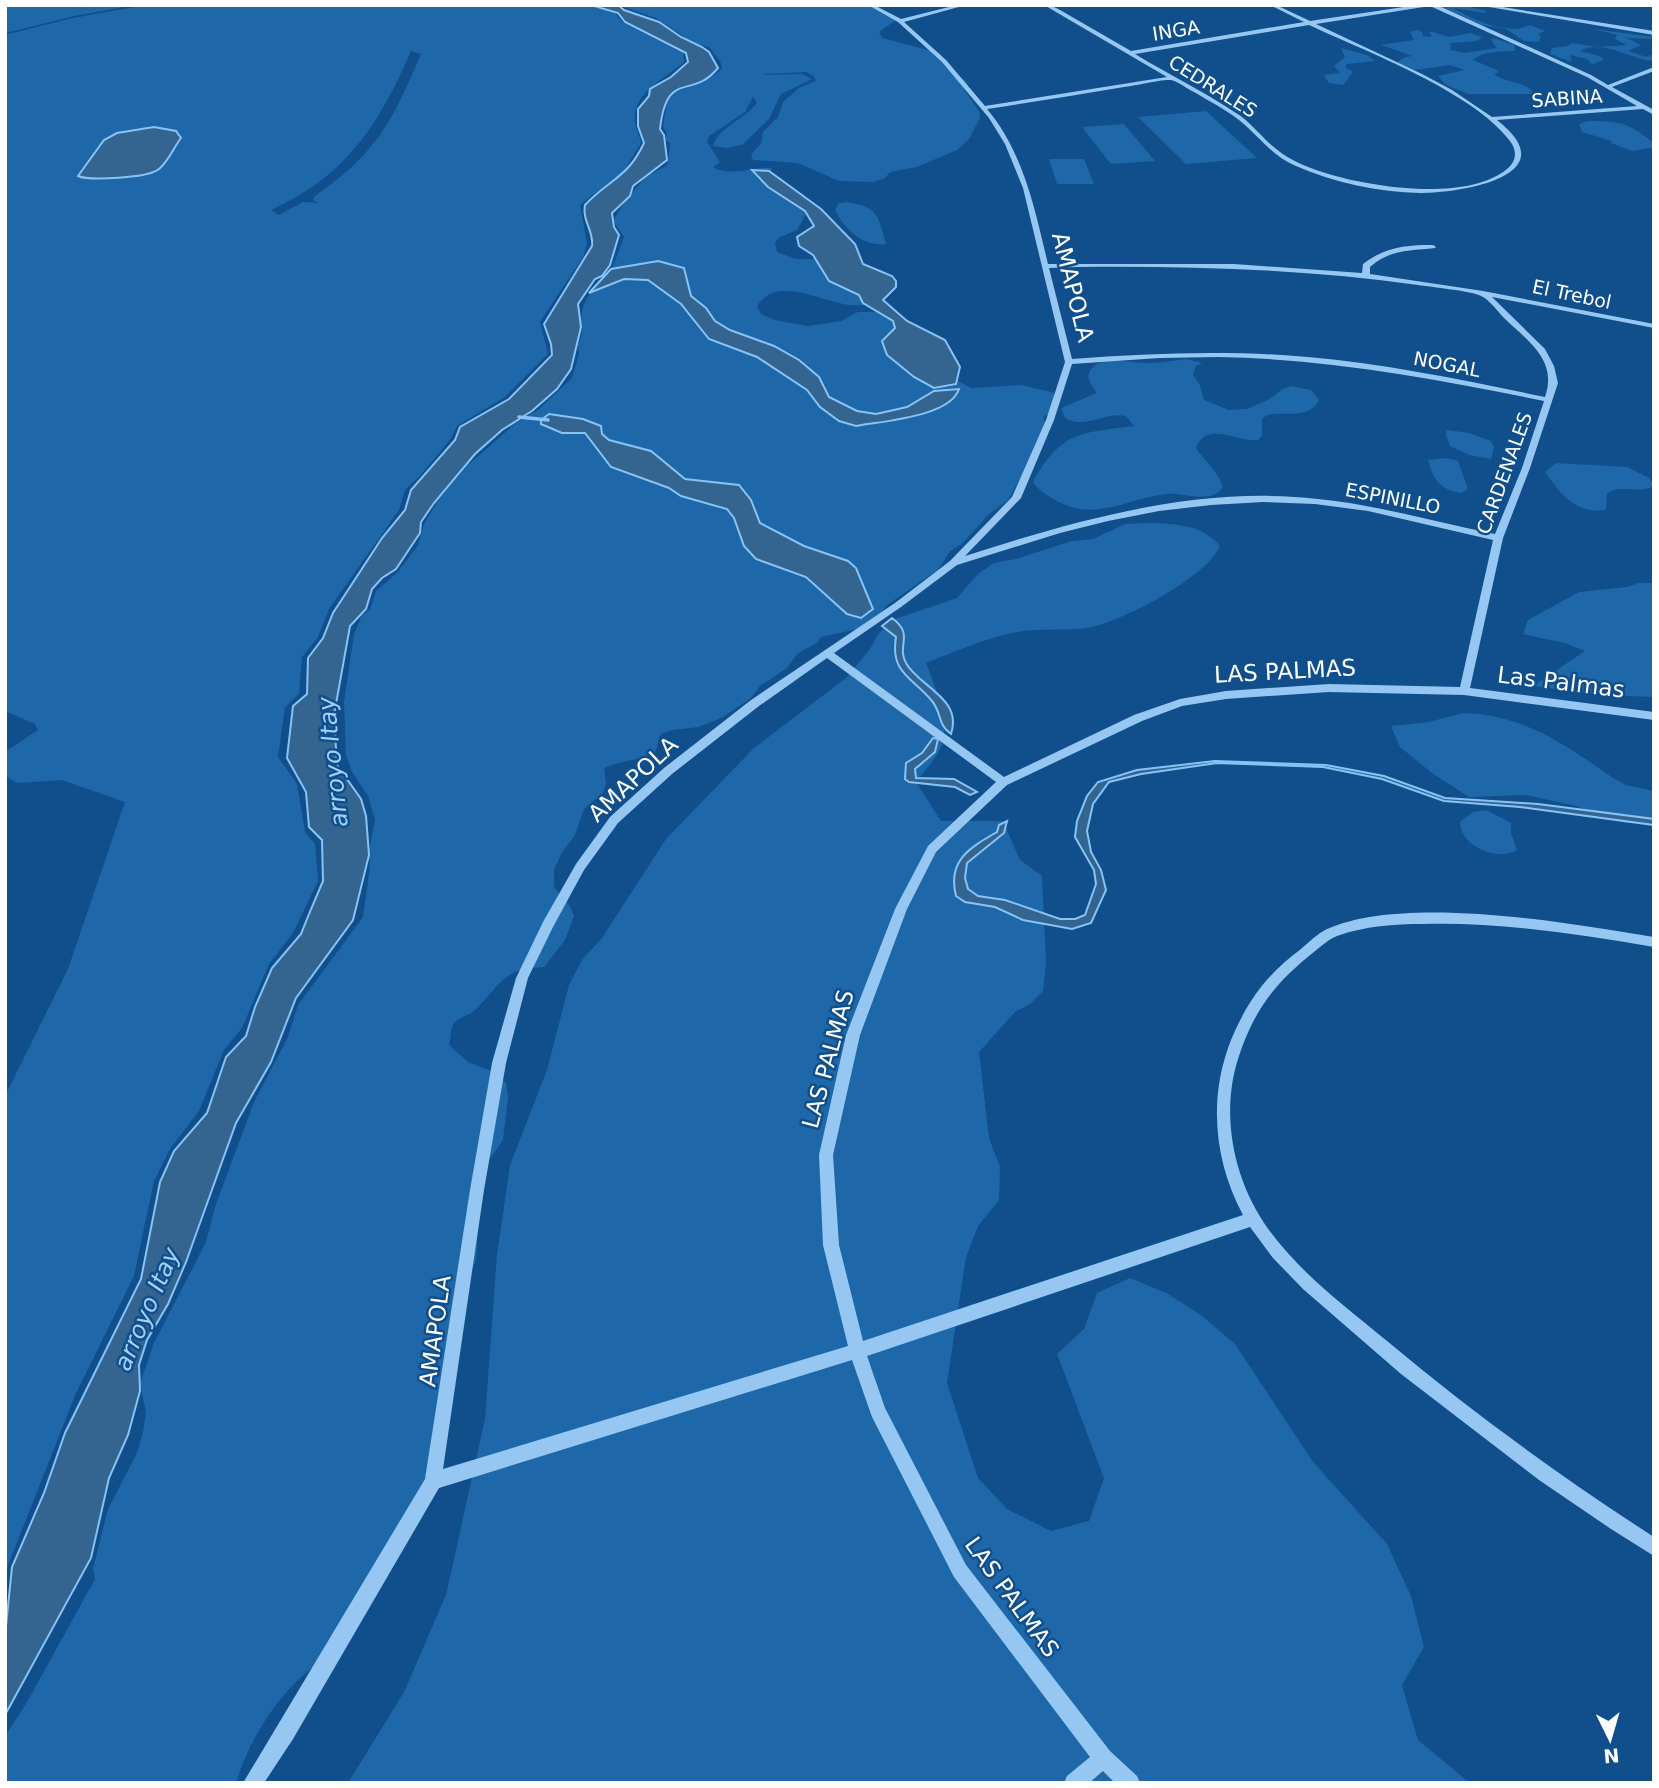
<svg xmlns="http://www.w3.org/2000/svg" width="1659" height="1788" viewBox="0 0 1659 1788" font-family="'DejaVu Sans',sans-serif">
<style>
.green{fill:#1e68a9;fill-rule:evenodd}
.water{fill:#346490;stroke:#87c3f6;stroke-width:2}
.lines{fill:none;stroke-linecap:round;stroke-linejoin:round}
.stream{stroke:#87c3f6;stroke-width:3.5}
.minor{fill:#96c7f2;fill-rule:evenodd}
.labels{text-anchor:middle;stroke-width:5;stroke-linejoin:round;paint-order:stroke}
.far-street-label{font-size:19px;fill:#fff;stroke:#104f8b}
.street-label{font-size:23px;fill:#fff;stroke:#104f8b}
.water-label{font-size:24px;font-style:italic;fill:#a2d1f9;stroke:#104f8b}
</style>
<rect width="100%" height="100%" fill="#104f8b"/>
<path class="green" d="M5,5H135L74,16L5,33Z
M146,5H592L616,14L622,22L683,53L684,62C665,79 632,92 635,122C636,129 640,136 641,143L624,171L580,205L587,244L583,257L540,322L548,354L505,397L457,426L450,440L419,477L405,490L399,510L329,609L318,637L302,657L299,694L285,707L278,757L297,784L305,832L315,844L318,881L293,933L269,964L242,1028L224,1050L199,1111L170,1149L154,1181L134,1276L76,1393L5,1573V1096L68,969L125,802L62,780L18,783L5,776V752L38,730L35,724L5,711V35L73,18ZM411,51L421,54C392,122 377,153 315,196L313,200L318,203L303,202L279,215L271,210C346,176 379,125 411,51Z
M618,5H873L897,19L879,32L882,38L936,52L942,56L955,77L965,80L968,85L964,89L980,113V118L969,139L957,150L917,167L890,172L885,178L873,182L839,181L798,163L753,160L751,154L761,144L763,132L778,117L783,102L799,88L816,81L814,76L806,72L766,74L764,75L802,74L812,79L781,94L769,119L742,145L726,148L713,146C719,127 745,119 757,103L753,97L745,112L709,136L707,142L720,162L713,167C729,177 753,167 772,168L768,175L808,210L797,230L778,238L775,244L777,252L795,259H819L874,302C840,319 783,266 757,306L761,314L774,320L808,326L841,321L858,312H884L958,381L971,388L1021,385L1055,393L1052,413L1044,416L1045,434L1035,444V452L1008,500L988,515L962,544L950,551L938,570L887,605L880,615L858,629L821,637L817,643L798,653L787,668L760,686L751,698L723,717L699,727L672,730L661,734C657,739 659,745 656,750C650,760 616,760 604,769L606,783L603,793L584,809L575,835L561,854L554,870V887L570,906L574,916L565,940L544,967C502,969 504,981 477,1008C471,1015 459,1017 454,1023C450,1028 451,1039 449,1045L468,1062L496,1073L506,1083L508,1097L503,1140L473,1183L466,1217L478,1226L476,1259L464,1294L443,1448L317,1664C279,1692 250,1737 236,1783H5V1736L26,1704L95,1579L93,1569L108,1509L137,1453L143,1432L146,1412L140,1383L154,1343L206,1242L215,1207L254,1102L288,1037L298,1005L363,917L370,867L369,851L375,820L368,796L352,772L346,755L344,702L354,634L362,615L370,610L376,591L398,572L418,545L424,524L439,499L468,465L516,423L538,410L572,378L579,354L578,345C586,330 578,322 583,307C588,292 600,285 609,273C614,266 620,247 624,237L614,222C615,212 640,182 648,176C655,170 663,170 668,163L670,143L665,140L667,134L663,126L667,100C681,81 704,88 722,68L720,61L709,47L695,44L656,18Z
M1438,5H1462L1486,11L1485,13L1453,8C1473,20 1508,36 1530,25L1545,31L1538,34L1541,37L1539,42L1524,41L1506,29L1482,25Z
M1593,29L1654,37V39L1627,38L1641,45L1628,51L1646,57L1654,54V61C1632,60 1601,38 1580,51L1599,56L1604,60L1592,64L1587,59L1570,55L1572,62L1550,54L1552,48L1568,46L1572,43L1596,47L1627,45L1615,39L1617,35Z
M1417,30L1422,32L1423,36L1432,37L1429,31L1449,37L1470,33L1482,37L1477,41L1451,43L1450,50L1465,53L1497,48L1491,40L1493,38L1514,45L1515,51C1501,51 1483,51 1473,60L1497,70L1498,73L1494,74C1506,84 1528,81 1534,94H1468L1446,85L1438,76L1465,70L1450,65L1415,70L1396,63L1405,57L1413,56L1381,45L1414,40L1410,32Z
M1341,48L1367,55L1375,61L1346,64V68L1353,72L1343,85L1329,83L1324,75L1340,73L1334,66L1345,57Z
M1206,111L1257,158L1186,164L1138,117Z
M1588,121C1621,121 1629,123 1654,143V147L1632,151L1611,143L1612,141L1582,132L1579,124Z
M1124,124L1155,161L1111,164L1082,127Z
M1049,159H1084L1094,184H1057Z
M845,202C877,206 878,214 886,244C862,246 846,231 835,210L838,204Z
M1186,359L1202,363L1196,366L1193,375L1200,385L1204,400L1229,410L1247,409L1268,400L1283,389L1291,386L1311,390L1319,400C1309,420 1286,411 1267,415L1262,419V435L1258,440C1236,442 1206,420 1196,448C1205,462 1218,471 1223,487C1211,505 1184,492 1166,494C1138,497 1109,513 1080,509C1065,507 1041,494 1033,482C1061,431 1081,433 1134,426L1126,416C1105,411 1085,430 1065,418L1061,408L1097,393C1094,388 1086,380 1089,373C1098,353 1131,364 1147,363C1160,363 1173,361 1186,359Z
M1447,430L1469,433L1491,441L1494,447L1491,459L1469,455L1450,446L1446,435Z
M1447,458L1458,461L1468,489L1461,493C1441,490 1433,480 1428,460Z
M1556,463L1627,467L1649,478L1654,486C1638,495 1621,483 1607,494L1606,509C1578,517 1559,492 1545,472Z
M1148,523C1176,524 1202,524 1220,546C1207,577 1124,620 1092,627C1066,632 1038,627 1012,633C983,639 954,652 926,663C935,687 950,719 942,745C937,758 924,771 916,782L941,821H1003L1020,860L1042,876L1046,961L1043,991L1030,1004L1015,1012L979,1052L989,1138L1000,1167L999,1200L978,1226L966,1257L947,1383L978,1478L1007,1509L1051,1531L1089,1521L1104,1478L1057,1354L1084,1329L1097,1293L1130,1278L1166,1293L1201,1315L1235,1344L1313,1462L1387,1544L1411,1596L1424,1647L1402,1685L1418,1740L1466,1780L1477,1783H348L404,1692L446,1595L485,1419L497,1255L510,1165L547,1070L569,985L582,960L602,938L666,839L754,748L846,678L870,649L878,634L895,619L957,598L978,574L994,563L1016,559L1072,541L1093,539L1125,524Z
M1638,583H1654V697L1599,695L1533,686L1585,651L1565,643L1523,634L1528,620L1579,592L1627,587Z
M1463,713C1525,715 1564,744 1613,778L1626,785L1654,791V824L1626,823L1605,818L1576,806L1526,795L1469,797L1432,773L1400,747L1391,726L1429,722Z
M1486,810L1511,823V833L1517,850C1498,862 1460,846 1460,822L1473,812Z"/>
<path class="water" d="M591,5H618L624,10L659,22L681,37L702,47L709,52L718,68C691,101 667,68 660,129L664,135L667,160L633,186L630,196L612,213L614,227L619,235L610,265L602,276L595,279L578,304L581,327L571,369L557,389L532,411L502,430L475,454L434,503L421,522L420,533L396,569L382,578L372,589L366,609L350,626L334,715L337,765L361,799L366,816L369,855L353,920L296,998L271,1062L236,1123L186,1262L168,1304L147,1340L139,1365L140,1391L128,1435L109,1478L91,1558L5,1715V1636L12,1567L44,1493L65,1433L141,1279L160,1182L174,1151L207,1113L226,1057L246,1036L255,1007L272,968L301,934L309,914L323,881L322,840L309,827L306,792L287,758L293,706L307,694L308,658L323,638L333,613L382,538L405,510L411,490L455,440L460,427L509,399L552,355L551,344L544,324L592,246C594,231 582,221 585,205C609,179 627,179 644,143L638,126V109L649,96L650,89L671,77L688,62L686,53L625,22L618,13Z
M154,127L176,131L181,138C174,147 168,162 159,169C149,178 89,181 78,176L104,140L117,133Z
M752,170L769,171L821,209L855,244L863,264L892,276L896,281V287L883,300L907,321L945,340L960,367L956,384L934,388L914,377L887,355L882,341L895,328L893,321L863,303L859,295L829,281L813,255L799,246L797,237L814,226L805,211L768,187Z
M658,261L684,268L691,296L706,308L715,321L730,330L774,346L799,360L819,377L829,397L857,411L876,414L907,407L934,391L959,389C950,417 882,421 856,426L839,421L820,407L807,390L757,357L709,339L681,304L648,280L624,279L589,293L611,269Z
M549,414L583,419L601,426L602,434L609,440L651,451L685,479L739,485L751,500L760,523L804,546L848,561L856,568L873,609L861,618L847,614L806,577L756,559L744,546L734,518L727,509L681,496L669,488L611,467L585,433H562L541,424V420Z
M892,618C915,635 896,645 906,663C919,687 963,698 951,734C937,724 942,713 932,701C912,677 890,673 896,637L882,626Z
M933,738L938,739L935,752L915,769L916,778L954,779L977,792L970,795L955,787L909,782L905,779L906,763L922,753Z
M1215,761L1326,765L1384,776L1445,798L1538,804L1654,819V825L1520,807L1444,801L1382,779L1323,767L1217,763L1141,774L1109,782L1093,804L1087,831L1091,852L1101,870L1106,890L1091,923L1072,929L1023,920L995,907L965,902L956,896C947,861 969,848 997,832L999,825L1007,821L1004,833L967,863L965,878L968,889L978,896L1005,900L1060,919H1075L1085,915L1096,884L1094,870L1075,837L1077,821L1087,796L1098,782L1137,770Z"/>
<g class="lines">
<path class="stream" d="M519,417L548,420"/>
<path class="minor" d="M868,5H874L901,19L957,5H966L904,22L946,60L985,106L1167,77L1044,5H1050L1060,10L1131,51L1304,22L1270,5H1276L1310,21L1417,5H1437L1591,75L1608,85L1654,67V71L1612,87L1654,110V115L1643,109L1497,120C1569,176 1461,193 1420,193C1378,192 1335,183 1296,166C1272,156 1259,136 1239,120C1225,109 1209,101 1194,92C1187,89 1178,81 1171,80C1161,79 1135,86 1124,87C1078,95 1033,102 987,109C1024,153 1035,210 1048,264H1234L1362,273L1363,264C1385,247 1406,245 1433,245L1436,247L1435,248C1410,251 1390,249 1370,267V274L1483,291L1654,324V328L1492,297L1545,349L1554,366L1558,383L1530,468L1503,538L1470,688L1654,712V720L1464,695L1329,692L1226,699L1182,706L1142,721L1007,785L936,852L907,909L860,1035L833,1155L839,1245L863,1341L1243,1215C1214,1161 1208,1098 1231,1040C1248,1000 1266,975 1301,949C1309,942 1317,934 1327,929C1405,894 1569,923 1654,937V947C1578,934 1500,922 1423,924C1394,924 1365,926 1337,936C1327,940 1318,949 1309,956C1272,986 1253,1013 1238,1059C1220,1116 1234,1182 1269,1230C1301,1274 1346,1307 1387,1341C1472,1412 1561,1477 1654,1537V1556L1611,1529L1539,1480L1401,1374L1303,1289L1273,1258L1250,1227L867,1356L885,1408L966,1565L1110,1751L1137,1776L1140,1783H1115L1103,1771L1089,1783H1064L1067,1776L1090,1757L954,1577L872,1417L852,1360L439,1488L293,1739L264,1783H243L425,1479L470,1190L492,1063L516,978L543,922L576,864L610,817L664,768L751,700L895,603L950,561L1012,497L1046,420L1065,362L1023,188L1005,144L989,118L942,62L898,22ZM1430,6L1587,77L1637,106L1492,117L1452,90L1422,74L1316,24ZM1309,25C1367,52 1472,91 1510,141C1517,150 1517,161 1507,169C1469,201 1377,188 1332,175C1312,169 1291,162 1275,148C1261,137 1251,122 1236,113C1203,91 1168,74 1135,54ZM1078,267C1192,266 1306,269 1418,285C1430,287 1473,291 1481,296C1490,300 1498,312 1504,318C1528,341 1558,360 1545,397C1467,381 1388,364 1308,357C1229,350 1151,353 1072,359L1049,268ZM1218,357C1329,359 1436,379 1544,401L1522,468L1495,534C1436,522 1378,505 1318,499C1199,485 1077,520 965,556L1021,498L1054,420L1072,364L1159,358ZM1263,502L1315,504L1368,511L1493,540L1460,687L1329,684L1226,691L1180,699L1134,715L1004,777L834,653L901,607L957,565L1060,533L1108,521L1159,511L1211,505ZM827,658L996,782L928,846L895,909L846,1035L819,1155L823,1245L848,1346L443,1469L484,1190L506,1063L528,978L553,927L584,870L618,823L672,774L759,706Z
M1477,5H1490L1654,31V35Z"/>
</g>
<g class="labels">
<g class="far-street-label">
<text transform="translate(1176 30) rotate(-9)" y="7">INGA</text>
<text transform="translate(1213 86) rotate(32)" y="7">CEDRALES</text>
<text transform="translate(1567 98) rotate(-4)" y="7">SABINA</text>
<text transform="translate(1572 294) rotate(12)" y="7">El Trebol</text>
<text transform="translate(1447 364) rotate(11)" y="7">NOGAL</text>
<text transform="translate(1504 473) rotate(-70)" y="7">CARDENALES</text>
<text transform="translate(1393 498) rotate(11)" y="7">ESPINILLO</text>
</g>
<g class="street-label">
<text transform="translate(1073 287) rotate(76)" y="8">AMAPOLA</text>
<text transform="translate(1285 671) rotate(-3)" y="8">LAS PALMAS</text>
<text transform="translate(1561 682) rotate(7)" y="8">Las Palmas</text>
<text transform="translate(633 779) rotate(-43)" y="8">AMAPOLA</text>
<text transform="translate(828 1059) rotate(-75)" y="8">LAS PALMAS</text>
<text transform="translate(435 1331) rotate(-82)" y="8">AMAPOLA</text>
<text transform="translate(1012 1597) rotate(54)" y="8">LAS PALMAS</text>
</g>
<g class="water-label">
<text transform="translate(333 762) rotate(-96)" y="8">arroyo Itay</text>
<text transform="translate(147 1309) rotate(-67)" y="8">arroyo Itay</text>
</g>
</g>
<rect width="1659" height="1788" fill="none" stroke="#ffffff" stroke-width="14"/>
<g transform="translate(1610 1739) rotate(175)" stroke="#104f8b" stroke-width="5" paint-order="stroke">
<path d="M0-5L12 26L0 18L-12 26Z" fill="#ffffff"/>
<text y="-10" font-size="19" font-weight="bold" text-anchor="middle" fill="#ffffff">N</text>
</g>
</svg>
